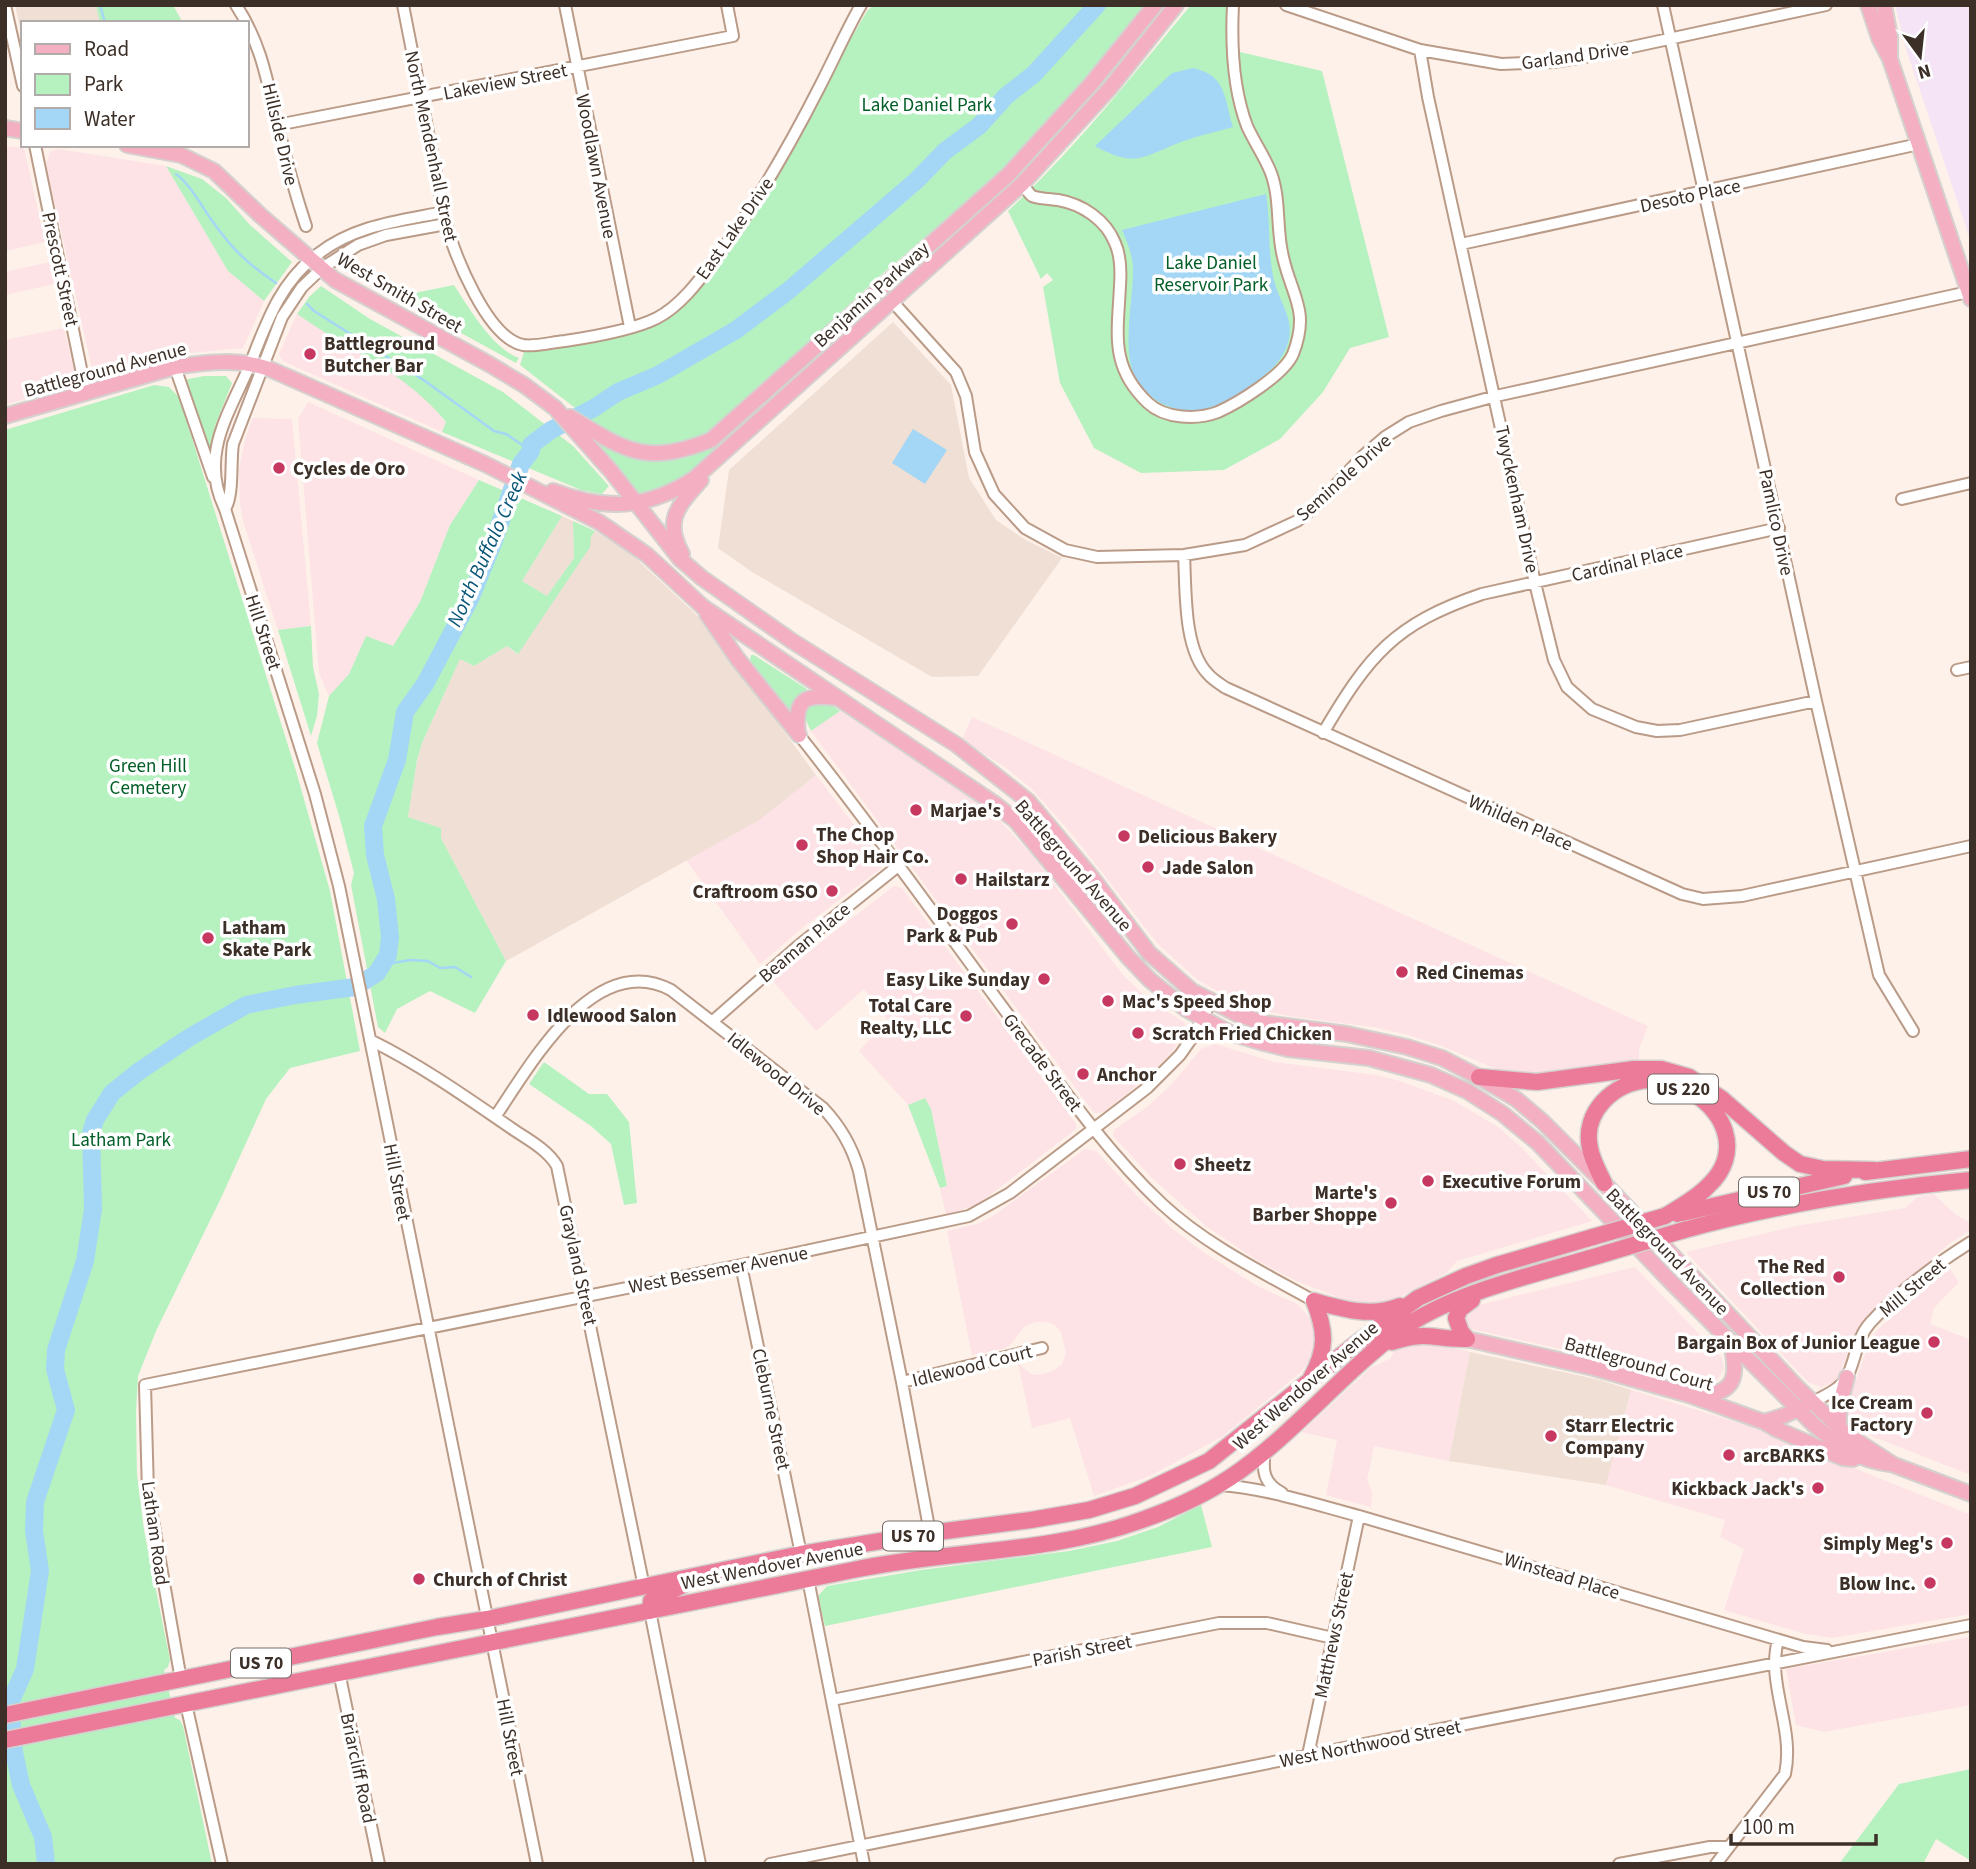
<svg xmlns="http://www.w3.org/2000/svg" width="1976" height="1869" viewBox="0 0 1976 1869" font-family="'Source Sans 3',sans-serif">
<style>
.commercial{fill:#fde2e6}
.built{fill:#efdfd5}
.education{fill:#f4e4f6}
.green{fill:#b6f1c0}
.water{fill:#a3d7f5}
.lines{fill:none;stroke-linecap:round;stroke-linejoin:round}
.stream{stroke:#a3d7f5;stroke-width:2.5}
.river{stroke:#a3d7f5;stroke-width:18}
.minor-casing{stroke:#ba9b88;stroke-width:14}
.major-casing{stroke:#d4d1cf;stroke-width:18}
.highway-casing{stroke:#d4d1cf;stroke-width:19}
.minor{stroke:#fff;stroke-width:10}
.major{stroke:#f4afc2;stroke-width:14}
.highway{stroke:#ec7a99;stroke-width:16}
.highway-bridge-casing{stroke:#d4d1cf;stroke-width:19;stroke-linecap:butt}
.highway-bridge{stroke:#ec7a99;stroke-width:16}
.poi-dot{fill:#c63860;stroke:#fff;stroke-width:2.5}
.labels{text-anchor:middle;stroke-width:7;stroke-linejoin:round;paint-order:stroke}
.shield{fill:#fff;stroke:#766d68;stroke-width:2}
.shield-label{font-size:18px;font-weight:bold;fill:#3b2f27}
.street-label{font-size:19px;fill:#3b2f27;stroke:#fff}
.park-label{font-size:19px;fill:#025e27;stroke:#fff}
.poi-label{font-size:19px;font-weight:bold;fill:#3b2f27;stroke:#fff;text-anchor:start}
.water-label{font-size:21px;font-style:italic;fill:#085678;stroke:#fff}
</style>
<rect width="100%" height="100%" fill="#fef1e9"/>
<path class="commercial" d="M5,146L24,148L45,242L5,251Z
M58,149L166,166L228,271L264,301L243,348L179,354L94,377L46,164L50,152Z
M50,262L54,284L5,295V272Z
M297,314L401,378L431,403L446,423L442,432L283,361L279,354Z
M64,328L77,384L5,405V340Z
M308,402L479,480L450,525L420,602L393,646L366,636L349,674L329,696L319,673L298,419Z
M253,418L292,419L311,626L278,630L243,521L240,504L239,469L246,436Z
M840,711L976,801L1000,821L1031,854L1123,975L1149,1000L1185,1023L1187,1032L1167,1057L1145,1079L1105,1111L1100,1113H1094L811,731Z
M972,717L1648,1026L1639,1049V1064L1539,1078L1510,1075L1442,1046L1405,1034L1373,1027L1289,1016L1266,1011L1232,999L1198,980L1158,944L1072,834L1031,788L1005,767L962,740Z
M816,775L881,860L882,864L880,869L806,925L760,964L686,860L759,819Z
M894,886L902,888L1076,1124V1129L978,1204L946,1215L940,1188L947,1186L931,1109L925,1098L908,1105L859,1051L888,1020L864,989L816,1031L772,980Z
M1215,1044L1274,1062L1376,1075L1400,1081L1454,1101L1498,1127L1521,1147L1592,1221L1457,1261L1446,1273L1388,1303L1364,1307L1294,1280L1255,1259L1206,1226L1151,1177L1113,1136L1114,1130L1147,1107L1171,1085L1201,1049Z
M1085,1149L1096,1151L1138,1197L1169,1226L1203,1252L1259,1287L1297,1304L1310,1318L1317,1339L1315,1352L1302,1371L1223,1436L1150,1476L1094,1496L1070,1418L1032,1428L1018,1363L1031,1374L1040,1375L1053,1371L1062,1364L1066,1353L1061,1332L1055,1325L1047,1322H1036L1025,1326L1011,1344L1004,1349L972,1355L947,1231L977,1224L993,1216Z
M1934,1194L1956,1215L1971,1223V1230L1950,1243L1876,1306L1856,1332L1838,1377L1833,1382L1821,1387L1808,1382L1686,1252L1796,1226L1905,1208L1918,1197Z
M1635,1267L1722,1358L1724,1369L1716,1382L1702,1385L1666,1377L1557,1348L1471,1329L1465,1321V1315L1475,1306Z
M1950,1269L1959,1282L1934,1308L1930,1324L1971,1340V1475L1874,1437L1854,1425L1848,1419L1845,1411L1870,1340L1878,1329Z
M1431,1343L1470,1352L1449,1461L1374,1446L1367,1480L1372,1492L1371,1507L1326,1495L1337,1440L1302,1432L1372,1367L1390,1359L1394,1352L1403,1347Z
M1631,1390L1749,1426L1971,1515V1614L1832,1638L1806,1634L1724,1610L1744,1549L1720,1537L1725,1520L1606,1485Z
M1971,1637V1705L1824,1732L1796,1725L1786,1669Z"/>
<path class="built" d="M15,5H96L100,23H23V41Z
M893,322L951,385L969,478L996,520L1024,539L1062,558L978,676L932,677L752,572L718,548L729,470Z
M562,516L573,521L574,558L547,596L522,581Z
M595,531L629,552L701,619L816,775L759,820L506,961L441,838V828L408,817L417,760L422,743L460,659L474,666L507,646L517,654Z
M1470,1352L1600,1380L1631,1390L1606,1485L1449,1461Z"/>
<path class="education" d="M1895,5H1971V242L1906,49Z"/>
<path class="green" d="M96,5H173L183,23H100Z
M874,5H1146L1030,146L880,276L708,435L663,449L616,440L520,365L524,352L551,350L635,332L677,307L732,246L769,189L826,81L867,11Z
M1191,5H1226L1227,49L1322,71L1389,337L1350,348L1323,392L1280,439L1224,470L1141,473L1094,448L1060,383L1043,287L1053,280L1047,273L1041,279L1008,211C1075,149 1132,76 1191,5Z
M166,166L202,179L226,198L250,225L292,262L264,301L228,271Z
M454,285C469,308 493,349 519,358L516,363L395,297Z
M321,286L370,319L503,392L573,446L609,486L602,494L581,490L442,432L446,422C407,373 348,350 297,314L309,297Z
M204,376H226L232,383L215,426L210,457L186,381L188,379Z
M154,385L169,387L179,397L296,771L330,891L360,1051L290,1068L266,1099L221,1198L156,1331L138,1376L136,1412L137,1474L144,1530L170,1660L168,1667L164,1670L175,1718L180,1720L183,1726L212,1864H5V430Z
M596,441C639,469 675,467 719,444L721,447C694,471 676,484 641,495Z
M479,480L562,516L522,581L547,596L574,558L573,521L595,531L591,537L590,547L518,654L507,646L474,666L460,659L422,743L417,760L408,817L441,828V838L506,961L475,1013L430,991L397,1009L385,1033L378,1027L351,885L354,873L340,819L317,743L329,696L349,674L366,636L393,646L420,602L450,525Z
M311,626L313,667L319,694L317,716L311,736L278,630Z
M751,655H754L807,689L796,700L791,712L789,713L750,660Z
M827,702L840,711L811,731C800,711 805,703 827,702Z
M544,1062L589,1094H607L629,1122L637,1203L624,1205L611,1144L591,1126L529,1084Z
M925,1098L931,1109L947,1186L940,1188L908,1105Z
M1201,1505L1212,1547L825,1626L818,1596L827,1586L921,1570L1069,1551L1117,1541L1158,1527Z
M1971,1769V1861L1936,1839L1923,1864H1839L1899,1784Z"/>
<path class="water" d="M1193,68C1227,75 1224,99 1233,127C1216,132 1200,135 1184,141C1144,155 1138,170 1095,146L1172,73Z
M1266,194C1271,223 1267,255 1275,284C1281,304 1293,318 1289,339C1285,360 1265,376 1249,387C1222,405 1197,419 1165,405C1154,400 1144,392 1137,381C1120,352 1134,300 1133,266C1132,253 1127,242 1122,230Z
M913,429L947,450L925,484L892,463Z"/>
<g class="lines">
<path class="stream" d="M100,5L105,23
M176,174C192,186 201,206 213,222C232,249 249,265 276,283
M307,304L314,311L425,381L494,431L506,434L531,451
M377,973L393,963L410,960L428,961L440,968L455,967L471,977
M5,1699L10,1703"/>
<path class="river" d="M46,1864L43,1837L21,1785L14,1752L10,1703L25,1669L40,1571L34,1531L35,1502L66,1410L55,1369L56,1350L85,1261L93,1209L91,1133L95,1120L112,1093L138,1072L190,1037L246,1005L295,995L355,987L377,973L388,955L390,937L386,899L375,855L373,826L397,760L405,712L425,684L470,599L493,543L521,464L531,451V445L551,430L594,408L618,392L658,375L736,330L788,291L917,180L945,151L979,126L1006,96L1034,74L1097,5"/>
<defs>
<path id="minor" d="M5,5L23,86
M236,5C262,45 267,81 278,127C286,160 295,193 306,226
M403,5L446,224C455,255 487,338 523,345C536,347 552,342 565,341C592,337 633,330 657,318C680,306 698,282 713,262C755,207 789,147 820,86C834,59 846,31 861,5
M565,5L630,327
M1286,5L1420,50L1501,64L1554,62L1595,55L1826,5
M1663,5L1816,701L1879,975L1913,1031
M1420,50L1428,97L1535,583L1554,660L1567,687L1592,709L1636,727L1657,731L1680,730L1816,701
M277,125L733,36L727,5
M35,145L86,393
M1022,184C1025,187 1029,194 1032,196C1039,199 1051,199 1058,200C1082,204 1106,220 1115,243C1121,256 1121,271 1120,285C1118,333 1109,366 1148,403C1165,419 1197,420 1218,412C1238,403 1284,375 1293,354C1310,310 1292,297 1283,257C1276,230 1281,200 1271,173C1265,157 1254,142 1247,126C1233,89 1231,44 1233,5
M444,212C400,221 355,225 318,254C281,281 267,321 251,362C231,411 198,454 225,509L315,794L339,886L537,1864
M1461,244L1919,144
M892,301L956,372L966,396L975,452L994,494L1025,528L1065,550L1097,557L1184,555L1245,545L1297,521L1318,504L1364,455L1385,437L1409,422L1441,411L1496,396L1968,292
M175,367L213,477
M1902,499L1971,483
M225,509C234,494 230,463 233,444L282,317L302,287L322,268L358,245L386,235L446,224
M1184,555C1186,588 1183,649 1208,674C1213,680 1220,684 1226,688L1682,894L1703,899L1742,896L1971,846
M1957,670L1971,667
M1323,733C1369,655 1394,624 1482,594L1779,528
M799,735C875,830 945,930 1018,1028C1063,1089 1107,1152 1162,1204C1206,1245 1262,1272 1314,1301
M713,1021L797,947L898,866
M370,1040C419,1064 466,1097 511,1128C527,1139 547,1149 557,1166L644,1587
M495,1117C530,1066 594,949 671,990L823,1108C841,1127 852,1146 859,1171L902,1382L930,1533
M741,1265L801,1554
M902,1382L1042,1348
M1813,1402C1824,1396 1841,1389 1847,1377C1856,1359 1856,1339 1870,1323C1898,1292 1936,1264 1971,1242
M1265,1451C1262,1470 1263,1483 1282,1493
M1219,1485C1266,1488 1313,1504 1359,1516L1803,1647L1827,1650
M808,1579L864,1864
M650,1611L700,1864
M339,1672L379,1864
M181,1680L148,1492L145,1385L741,1265L969,1216L1010,1193L1147,1088L1180,1055L1194,1035L1211,1001
M832,1700L1219,1623H1267L1333,1638
M186,1704L222,1864
M1308,1755L1359,1516
M770,1864L1308,1755L1971,1625
M1619,1864L1710,1847H1729
M1716,1864L1785,1774C1795,1728 1766,1684 1778,1640"/>
<path id="major" d="M1868,5L1879,38L1890,59L1971,299
M1884,5L1890,37V58
M5,128L23,131
M127,145L181,155L214,171L260,215L335,280L489,364L524,385L555,408L611,471L680,559L702,578L792,641L957,745L1028,801L1090,875L1149,953L1192,991L1237,1014L1264,1023L1347,1034L1407,1047L1442,1058L1479,1077L1516,1099L1542,1121L1604,1183L1798,1388L1846,1434L1894,1465L1971,1494
M5,416L175,367C207,362 240,358 272,370L485,464L599,522L647,555L703,607L995,804L1016,821L1128,957L1150,980L1186,1009L1230,1033L1260,1042L1288,1049L1369,1058L1431,1075L1467,1091L1503,1114L1538,1143L1672,1283L1813,1424C1838,1445 1857,1460 1890,1464
M570,417C626,451 645,466 711,440L1008,175L1091,84L1155,5
M553,491C606,511 648,509 695,478L1022,184L1110,88L1176,5
M682,554C663,520 679,505 701,480
M707,614L737,658L799,735
M798,734C794,698 805,694 837,698
M1467,1339L1594,1368L1689,1395L1764,1422L1783,1416L1805,1406
M1697,1395C1735,1395 1739,1377 1731,1344
M1764,1422L1776,1429L1843,1458L1853,1459
M1839,1427V1408L1847,1377"/>
<path id="highway" d="M1479,1077L1537,1082L1634,1069H1661L1689,1077L1722,1099L1784,1153L1800,1164L1823,1169L1874,1170
M1865,1172L1971,1159
M1604,1183C1599,1172 1592,1160 1590,1148C1582,1112 1614,1082 1649,1080C1680,1079 1716,1102 1725,1132C1731,1152 1724,1171 1709,1185C1697,1198 1680,1207 1665,1216
M1678,1214L1844,1176
M1684,1230C1779,1204 1873,1189 1971,1180
M1314,1301C1343,1309 1370,1318 1400,1306
M1467,1339L1461,1332L1456,1318L1460,1309L1472,1300
M1392,1342C1426,1330 1436,1340 1467,1339
M1311,1378C1327,1349 1326,1331 1314,1301
M650,1611L651,1601L683,1585
M5,1715L437,1627L487,1619L801,1554L930,1533L1031,1520L1089,1510L1135,1496L1209,1461L1353,1346L1418,1298L1466,1276L1497,1265L1593,1237
M5,1740C288,1682 570,1628 853,1570C947,1550 1047,1554 1139,1521C1171,1510 1204,1495 1231,1477C1293,1435 1340,1375 1399,1331C1453,1291 1543,1273 1607,1253"/>
</defs>
<use href="#minor" class="minor-casing"/>
<use href="#major" class="major-casing"/>
<use href="#highway" class="highway-casing"/>
<use href="#minor" class="minor"/>
<use href="#major" class="major"/>
<use href="#highway" class="highway"/>
<defs>
<path id="highway-bridge" d="M1593,1237L1665,1216
M1607,1253L1684,1230"/>
</defs>
<use href="#highway-bridge" class="highway-bridge-casing"/>
<use href="#highway-bridge" class="highway-bridge"/>
</g>
<g class="poi-dot">
<circle cx="310" cy="354" r="7"/>
<circle cx="279" cy="468" r="7"/>
<circle cx="916" cy="810" r="7"/>
<circle cx="1124" cy="836" r="7"/>
<circle cx="802" cy="845" r="7"/>
<circle cx="1148" cy="867" r="7"/>
<circle cx="961" cy="879" r="7"/>
<circle cx="832" cy="891" r="7"/>
<circle cx="1012" cy="924" r="7"/>
<circle cx="208" cy="938" r="7"/>
<circle cx="1402" cy="972" r="7"/>
<circle cx="1044" cy="979" r="7"/>
<circle cx="1108" cy="1001" r="7"/>
<circle cx="533" cy="1015" r="7"/>
<circle cx="966" cy="1016" r="7"/>
<circle cx="1138" cy="1033" r="7"/>
<circle cx="1083" cy="1074" r="7"/>
<circle cx="1180" cy="1164" r="7"/>
<circle cx="1428" cy="1181" r="7"/>
<circle cx="1391" cy="1203" r="7"/>
<circle cx="1839" cy="1277" r="7"/>
<circle cx="1934" cy="1342" r="7"/>
<circle cx="1927" cy="1413" r="7"/>
<circle cx="1551" cy="1436" r="7"/>
<circle cx="1729" cy="1455" r="7"/>
<circle cx="1818" cy="1488" r="7"/>
<circle cx="1947" cy="1543" r="7"/>
<circle cx="419" cy="1579" r="7"/>
<circle cx="1930" cy="1583" r="7"/>
</g>
<g class="labels">
<g class="shield">
<rect x="1648" y="1074.5" width="70" height="29" rx="5"/>
<rect x="1739" y="1177.5" width="60" height="29" rx="5"/>
<rect x="883" y="1521.5" width="60" height="29" rx="5"/>
<rect x="231" y="1648.5" width="60" height="29" rx="5"/>
</g>
<g class="shield-label">
<text x="1683" y="1095">US 220</text>
<text x="1769" y="1198">US 70</text>
<text x="913" y="1542">US 70</text>
<text x="261" y="1669">US 70</text>
</g>
<g class="street-label">
<text transform="translate(1575 55) rotate(-8)" y="7">Garland Drive</text>
<text transform="translate(505 81) rotate(-11)" y="7">Lakeview Street</text>
<text transform="translate(281 134) rotate(77)" y="7">Hillside Drive</text>
<text transform="translate(432 146) rotate(78)" y="7">North Mendenhall Street</text>
<text transform="translate(597 166) rotate(79)" y="7">Woodlawn Avenue</text>
<text transform="translate(1690 195) rotate(-12)" y="7">Desoto Place</text>
<text transform="translate(734 228) rotate(-55)" y="7">East Lake Drive</text>
<text transform="translate(61 269) rotate(78)" y="7">Prescott Street</text>
<text transform="translate(400 292) rotate(30)" y="7">West Smith Street</text>
<text transform="translate(871 294) rotate(-42)" y="7">Benjamin Parkway</text>
<text transform="translate(105 369) rotate(-15)" y="7">Battleground Avenue</text>
<text transform="translate(1343 477) rotate(-42)" y="7">Seminole Drive</text>
<text transform="translate(1518 499) rotate(78)" y="7">Twyckenham Drive</text>
<text transform="translate(1777 522) rotate(78)" y="7">Pamlico Drive</text>
<text transform="translate(1627 562) rotate(-13)" y="7">Cardinal Place</text>
<text transform="translate(264 632) rotate(72)" y="7">Hill Street</text>
<text transform="translate(1521 822) rotate(24)" y="7">Whilden Place</text>
<text transform="translate(1074 865) rotate(49)" y="7">Battleground Avenue</text>
<text transform="translate(804 942) rotate(-40)" y="7">Beaman Place</text>
<text transform="translate(1043 1062) rotate(53)" y="7">Grecade Street</text>
<text transform="translate(777 1073) rotate(39)" y="7">Idlewood Drive</text>
<text transform="translate(398 1182) rotate(79)" y="7">Hill Street</text>
<text transform="translate(1668 1251) rotate(46)" y="7">Battleground Avenue</text>
<text transform="translate(579 1265) rotate(78)" y="7">Grayland Street</text>
<text transform="translate(718 1269) rotate(-11)" y="7">West Bessemer Avenue</text>
<text transform="translate(1912 1287) rotate(-40)" y="7">Mill Street</text>
<text transform="translate(1639 1363) rotate(16)" y="7">Battleground Court</text>
<text transform="translate(972 1365) rotate(-14)" y="7">Idlewood Court</text>
<text transform="translate(1305 1385) rotate(-41)" y="7">West Wendover Avenue</text>
<text transform="translate(772 1409) rotate(78)" y="7">Cleburne Street</text>
<text transform="translate(156 1533) rotate(82)" y="7">Latham Road</text>
<text transform="translate(772 1565) rotate(-11)" y="7">West Wendover Avenue</text>
<text transform="translate(1562 1575) rotate(17)" y="7">Winstead Place</text>
<text transform="translate(1333 1635) rotate(-78)" y="7">Matthews Street</text>
<text transform="translate(1082 1650) rotate(-11)" y="7">Parish Street</text>
<text transform="translate(511 1737) rotate(79)" y="7">Hill Street</text>
<text transform="translate(1370 1743) rotate(-11)" y="7">West Northwood Street</text>
<text transform="translate(359 1768) rotate(78)" y="7">Briarcliff Road</text>
</g>
<g class="park-label">
<text x="927" y="111">Lake Daniel Park</text>
<text x="1211" y="269">Lake Daniel<tspan x="1211" dy="22">Reservoir Park</tspan></text>
<text x="148" y="772">Green Hill<tspan x="148" dy="22">Cemetery</tspan></text>
<text x="121" y="1146">Latham Park</text>
</g>
<g class="poi-label">
<text x="324" y="350">Battleground<tspan x="324" dy="22">Butcher Bar</tspan></text>
<text x="293" y="475">Cycles de Oro</text>
<text x="930" y="817">Marjae's</text>
<text x="816" y="841">The Chop<tspan x="816" dy="22">Shop Hair Co.</tspan></text>
<text x="1138" y="843">Delicious Bakery</text>
<text x="1162" y="874">Jade Salon</text>
<text x="975" y="886">Hailstarz</text>
<text x="818" y="898" text-anchor="end">Craftroom GSO</text>
<text x="998" y="920" text-anchor="end">Doggos<tspan x="998" dy="22">Park &amp; Pub</tspan></text>
<text x="222" y="934">Latham<tspan x="222" dy="22">Skate Park</tspan></text>
<text x="1416" y="979">Red Cinemas</text>
<text x="1030" y="986" text-anchor="end">Easy Like Sunday</text>
<text x="1122" y="1008">Mac's Speed Shop</text>
<text x="952" y="1012" text-anchor="end">Total Care<tspan x="952" dy="22">Realty, LLC</tspan></text>
<text x="547" y="1022">Idlewood Salon</text>
<text x="1152" y="1040">Scratch Fried Chicken</text>
<text x="1097" y="1081">Anchor</text>
<text x="1194" y="1171">Sheetz</text>
<text x="1442" y="1188">Executive Forum</text>
<text x="1377" y="1199" text-anchor="end">Marte's<tspan x="1377" dy="22">Barber Shoppe</tspan></text>
<text x="1825" y="1273" text-anchor="end">The Red<tspan x="1825" dy="22">Collection</tspan></text>
<text x="1920" y="1349" text-anchor="end">Bargain Box of Junior League</text>
<text x="1913" y="1409" text-anchor="end">Ice Cream<tspan x="1913" dy="22">Factory</tspan></text>
<text x="1565" y="1432">Starr Electric<tspan x="1565" dy="22">Company</tspan></text>
<text x="1743" y="1462">arcBARKS</text>
<text x="1804" y="1495" text-anchor="end">Kickback Jack's</text>
<text x="1933" y="1550" text-anchor="end">Simply Meg's</text>
<text x="433" y="1586">Church of Christ</text>
<text x="1916" y="1590" text-anchor="end">Blow Inc.</text>
</g>
<g class="water-label">
<text transform="translate(487 549) rotate(-66)" y="7">North Buffalo Creek</text>
</g>
</g>
<rect width="1976" height="1869" fill="none" stroke="#3b2f27" stroke-width="14"/>
<rect x="21" y="21" width="228" height="126" fill="#ffffff" stroke="#b1aca9" stroke-width="2"/>
<rect x="35" y="44" width="35" height="10" fill="#f4afc2" stroke="#b1aca9" stroke-width="2"/>
<text x="84" y="56" font-size="21" fill="#3b2f27">Road</text>
<rect x="35" y="74" width="35" height="21" fill="#b6f1c0" stroke="#b1aca9" stroke-width="2"/>
<text x="84" y="91" font-size="21" fill="#3b2f27">Park</text>
<rect x="35" y="108" width="35" height="21" fill="#a3d7f5" stroke="#b1aca9" stroke-width="2"/>
<text x="84" y="126" font-size="21" fill="#3b2f27">Water</text>
<g transform="translate(1920 56) rotate(165)" stroke="#ffffff" stroke-width="5" paint-order="stroke">
<path d="M0-5L12 26L0 18L-12 26Z" fill="#3b2f27"/>
<text y="-10" font-size="19" font-weight="bold" text-anchor="middle" fill="#3b2f27">N</text>
</g>
<path d="M1731 1834v10h145v-10" fill="none" stroke="#3b2f27" stroke-width="3.5"/>
<text x="1742" y="1834" font-size="21" fill="#3b2f27" stroke="#ffffff" stroke-width="5" paint-order="stroke">100 m</text>
</svg>
